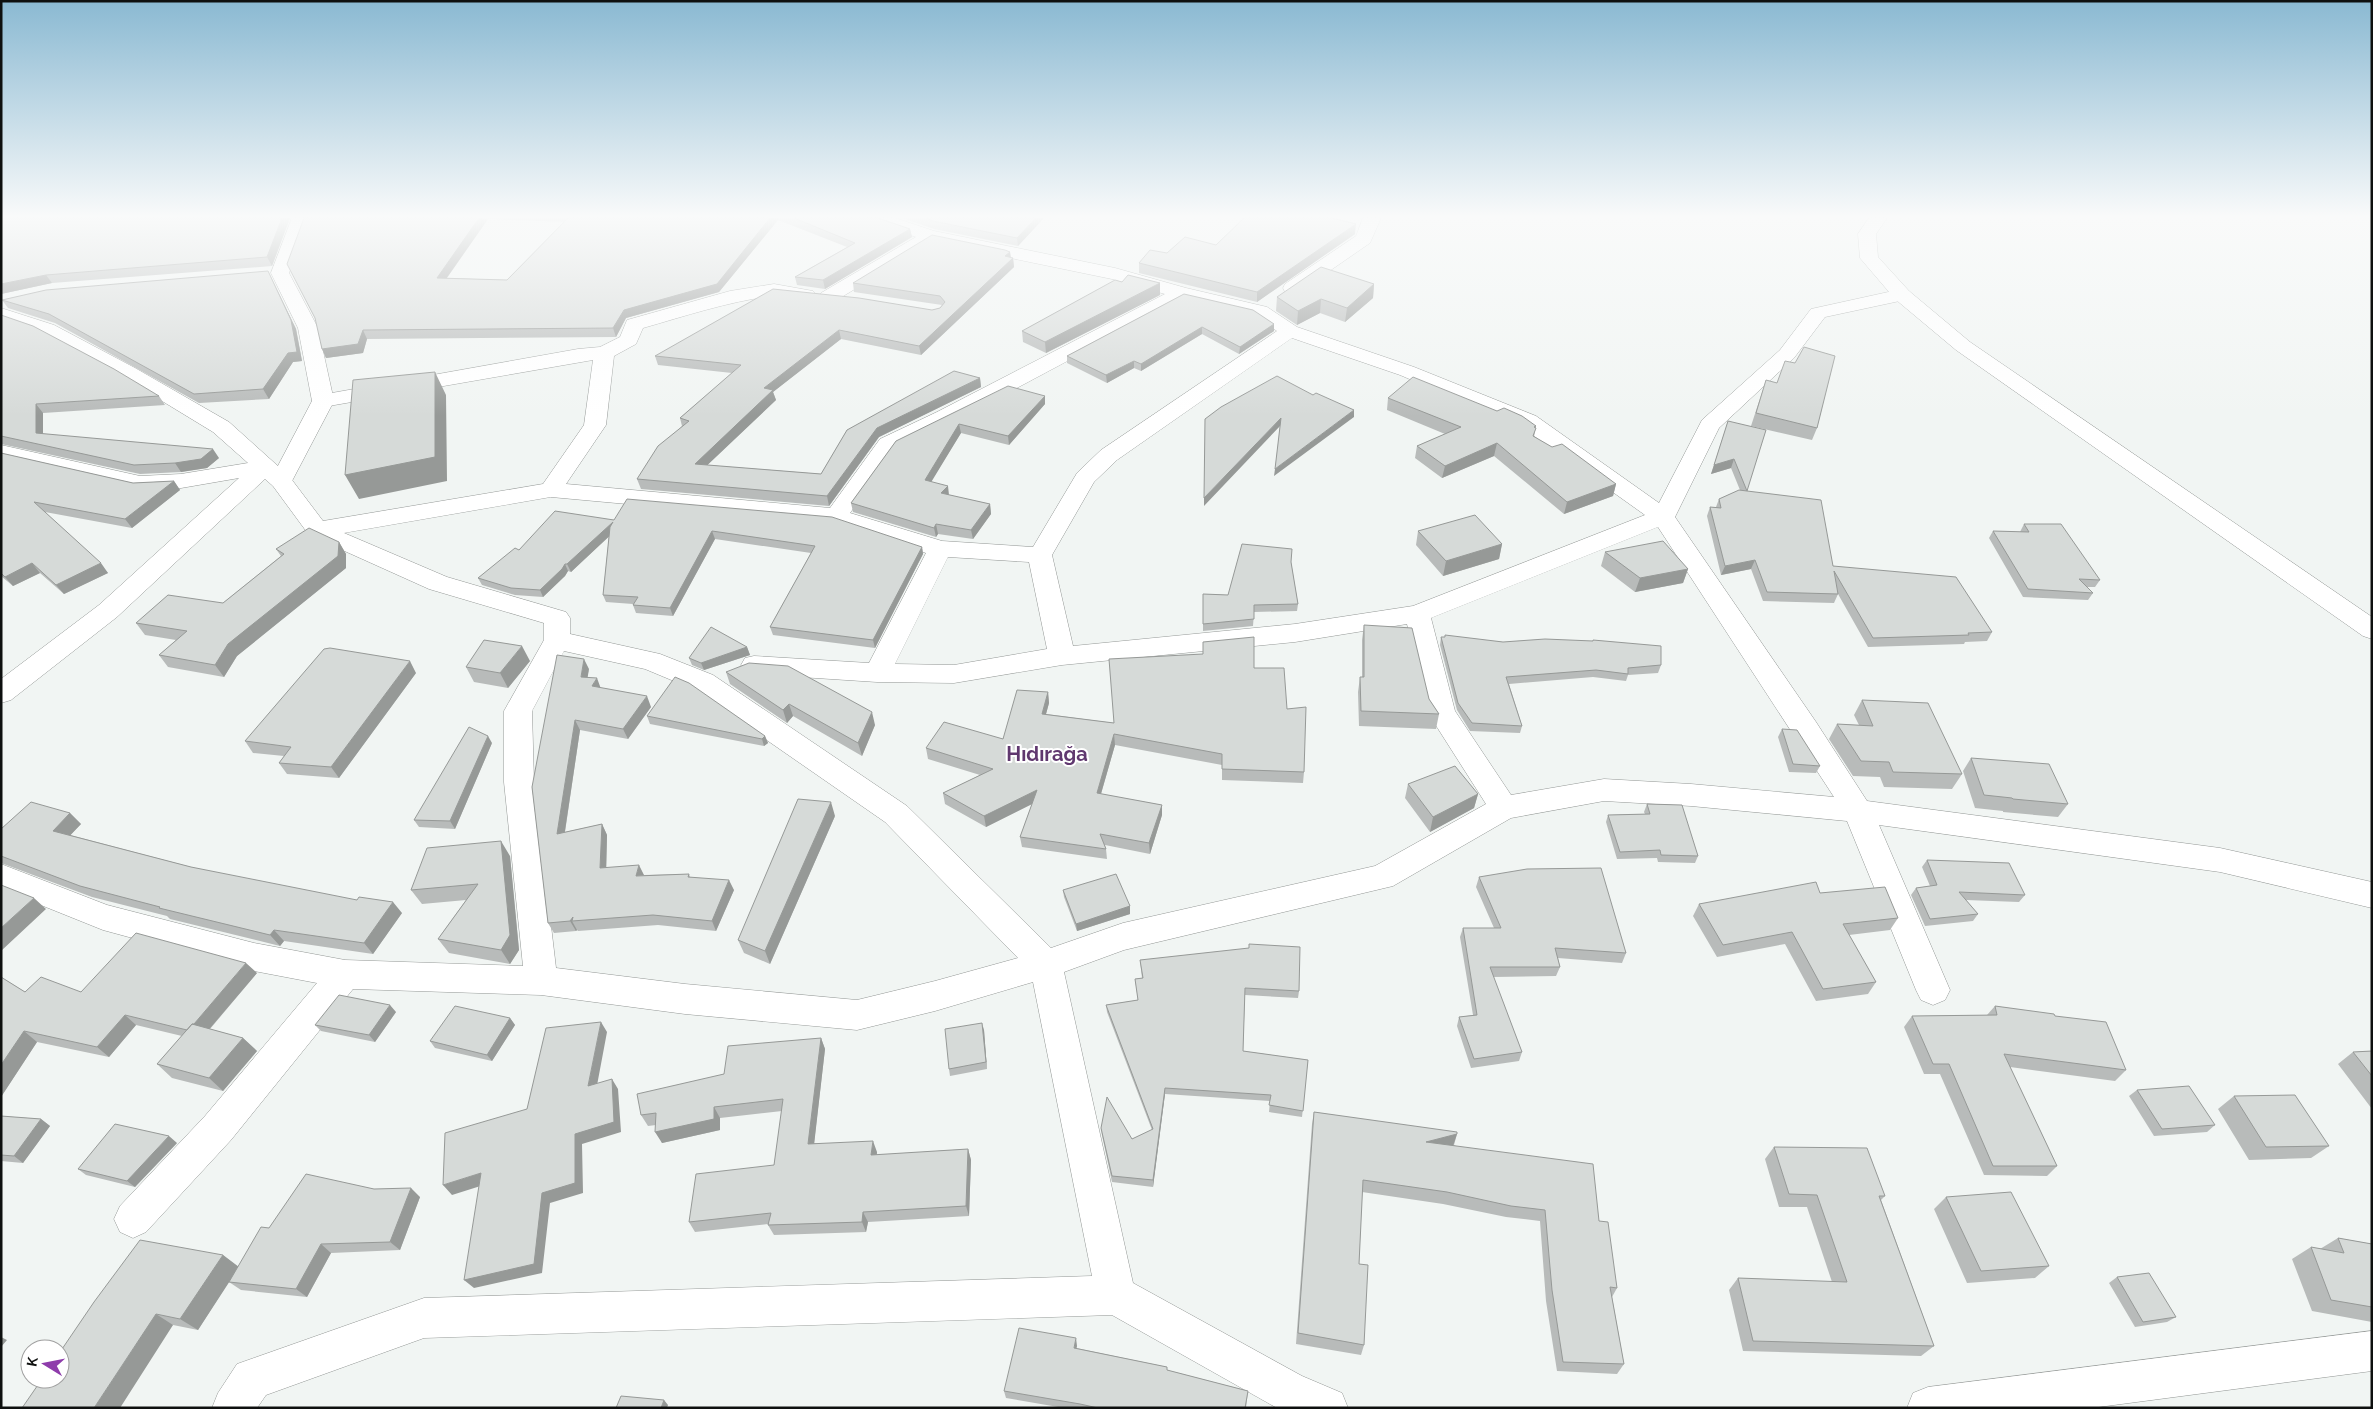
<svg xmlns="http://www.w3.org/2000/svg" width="2373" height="1409" viewBox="0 0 2373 1409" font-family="Raleway,sans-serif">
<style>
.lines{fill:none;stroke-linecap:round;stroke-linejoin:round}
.street-casing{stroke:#949896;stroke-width:1}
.secondary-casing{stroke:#949896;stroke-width:1}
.street{fill:#fff;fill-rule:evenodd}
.secondary{fill:#fff;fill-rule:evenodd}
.wall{fill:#b8bbba;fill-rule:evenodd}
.shaded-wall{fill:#969997}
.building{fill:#d6dad8;stroke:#969997}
.labels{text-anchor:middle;stroke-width:4;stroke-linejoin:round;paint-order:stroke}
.district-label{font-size:20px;font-weight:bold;fill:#60386f;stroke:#fff}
</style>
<rect width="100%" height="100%" fill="#f1f5f3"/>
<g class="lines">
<defs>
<path id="street" d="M868,218H895L934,231L1115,268L1186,288L1267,307L1297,327L1414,367L1536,416L1659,503L1702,420L1780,350L1811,309L1902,289L1909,291L1912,295L1909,299L1825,317L1794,358L1719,428L1675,517L1816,722L1867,801L2220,848L2372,882V908L2220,872L1879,825L1950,990L1945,1000L1933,1005L1921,1000L1916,990L1847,821L1691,806L1604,801L1511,818L1393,886L1124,950L1064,972L1133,1283L1302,1376L1342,1393L1348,1408H1277L1112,1315L424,1338L266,1395L257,1408H212L218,1393L237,1364L424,1298L1092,1276L1033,982L935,1011L857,1030L685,1014L541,995L353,989L231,1140L146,1232L133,1238L120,1232L114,1219L120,1206L205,1116L317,983L254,971L103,930L1,889V864L107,905L254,943L345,960L523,966L504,782V711L544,640V623L429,589L309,535L273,486L265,479L117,617L11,700L1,703V679L99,605L239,478L181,488L140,490L1,459V445L140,476L181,474L248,463L213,432L121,376L40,333L1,320V308L54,325L135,368L229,422L289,476L323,521L543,484L584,425L593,360L323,407L315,406L312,401L315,396L578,349L600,347L620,337L627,320L730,291L774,284L813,291L816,295L813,299C799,303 785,294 771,296C727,302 685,316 643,328L636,344L614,356L606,425L566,484L830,508L880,439L937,412L1165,294L1112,279L933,242L835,301L828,303L821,301L818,297L821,293L916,237L871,222ZM1184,299L1253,315L1277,331L1101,450L1077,473L1033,547L942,541L850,513L896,449L953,422ZM1292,338L1400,375L1520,426L1645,515L1413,606L1295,624L1073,646L1052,555L1094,482L1117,460ZM551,497L834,523L926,553L869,663L754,656L745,658L741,665L745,672L754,674L877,682L954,683L1062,665L1295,642L1407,624L1428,713L1486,804L1375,866L1123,923L1051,948L907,806L713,675L660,654L570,634V618L566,612L447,577L344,533ZM1658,527L1834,797L1691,784L1604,779L1511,795L1455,711L1431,618ZM948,557L1029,562L1047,649L954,665L895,664ZM564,651L645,669L693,689L885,822L1018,958L935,981L857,1000L685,984L556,968L534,782L532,711Z
M1363,218H1381L1370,243L1299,292L1292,294L1285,292L1283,288L1285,284L1356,236Z
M2372,1331V1371L2091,1408H1907L1913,1393L1928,1387Z"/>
<path id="secondary" d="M292,218H310L289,273L318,328L334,401L292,481L289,486L281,488L273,486L270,481L312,401L298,328L271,273Z
M1869,218H1887L1876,234L1878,257L1909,291L1970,342L2372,617V639L2363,636L1956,350L1895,299L1860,258L1858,234Z"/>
</defs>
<use href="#street" class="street-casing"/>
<use href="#secondary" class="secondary-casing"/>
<use href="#street" class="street"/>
<use href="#secondary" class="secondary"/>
</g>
<path class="wall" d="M1,218H290L272,266L52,283L1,294Z
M304,218H878L910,229L912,237L825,289L797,285L795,277L847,247L778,220L719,292L626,318L616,337L367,339L363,353L326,358L322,349ZM488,219L565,222L507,280L447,278Z
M902,218H1044L1018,246L934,229Z
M1355,234L1257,302L1139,273V263L1167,253L1216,245Z
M1010,252L1011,258H1013L1014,267L921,355L841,339L773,392L776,400L707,465L821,474L847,430L980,378L981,387L879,437L829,506L641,489L637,479L682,426L680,418L732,373L658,365L655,356L932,310L940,308L942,305L854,292L853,283Z
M268,271L296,329L302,361L293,362L269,399L199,403L55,323L8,308L2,300Z
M1374,284L1373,298L1345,322L1320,313L1297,325L1276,311L1277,297Z
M1184,294L1274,331L1239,354L1202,334L1141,371L1134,368L1107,383L1067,363V356Z
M1160,295L1046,353L1023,342L1022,331Z
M1,315L159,396L165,405L43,413V434L219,458L207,468L181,472L140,474L1,444Z
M1766,380L1817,428L1812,440L1751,426Z
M1045,396V404L1009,445L961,433L931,481L949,495L990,504L991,514L973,539L938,534L936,537L853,512L851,503L896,441Z
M1388,398L1497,411L1536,426L1534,437L1616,484L1613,496L1564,514L1494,456L1442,478L1415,458L1417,446L1445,434L1387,410Z
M1728,421L1747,491L1833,566L1992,632L1987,641L1965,642L1964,644L1868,647L1838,594L1834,603L1763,601L1751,569L1721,575L1707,516L1710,507H1716L1719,499L1740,490L1731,468L1711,474Z
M1,453L133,483L174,481L180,490L132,528L45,512L108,573L64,594L40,573L13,586L1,576Z
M614,520L922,547L923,554L875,648L773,635L770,627L811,553L715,539L673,616L636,613L633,605V604L606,602L603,595L609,536L571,572L568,571L565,576L543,597L515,595L482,585L478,578L519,550Z
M2024,524L2100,580L2095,587H2087L2093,593L2088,600L2023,597L1989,538L1993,531L2020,532Z
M1418,531L1502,544L1499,559L1443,576L1416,545Z
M339,542L346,554V568L237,656L224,677L168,667L159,655L176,640L145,635L136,623L223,603L281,556L276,549Z
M1605,552L1688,569L1683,583L1635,592L1601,566Z
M1291,562L1298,604L1297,611L1254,612L1253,626L1203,631V594L1228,595Z
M1364,625L1429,699L1439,714L1436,729L1359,726L1358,692L1360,677H1362V640Z
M1441,637L1503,642L1593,641V640L1661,665L1658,673L1628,675L1626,681L1593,677L1509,684L1522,726L1520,733L1470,731L1457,710L1440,645Z
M747,647L750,655L704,670L692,665L689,658Z
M530,661L508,688L474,682L466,667Z
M1254,668L1287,709L1304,772L1303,783L1222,780V765L1115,745L1101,794L1162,805V815L1150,854L1105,845L1106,849L1107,859L1022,847L1020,837L1032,804L986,827L945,804L943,793L980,775L928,759L926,748L1003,739L1048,692L1049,703L1046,714L1114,723Z
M589,669L587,677L601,688L651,707L628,739L580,730L565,832L602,824L607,835L606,868L644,875L689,874L690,877L734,890L716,931L658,925L578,931L577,930L576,931L554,933L548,923L532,787Z
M726,672L875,725L862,756L793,716L787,723L730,684Z
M416,673L339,778L287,774L279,763L284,756L253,753L245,741Z
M1862,700L1962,774L1952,789L1884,787L1880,777L1853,776L1829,739L1837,724L1859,725L1854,715Z
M647,716L765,736L768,743L764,746L650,724Z
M1782,729L1820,766L1816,773L1789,772L1778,737Z
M492,743L455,829L419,827L414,820Z
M1971,758L2068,804L2058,817L2003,812V811L1975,808L1963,771Z
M1408,784L1478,794L1474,808L1430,832L1405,798Z
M1647,804L1698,856L1695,863L1658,862L1657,858L1617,859L1606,822L1608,815L1645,814L1644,812Z
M70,813L81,824L70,835L191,867L402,913L373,954L284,941L280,946L170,919L167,916L92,897L1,863V829Z
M835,816L770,964L744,953L738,940Z
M510,856L519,950L510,964L449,953L438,939L466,900L422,904L411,890Z
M1927,860L2025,895L2019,902L1966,900L1978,914L1973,921L1925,926L1911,895L1916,888L1930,886L1922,867Z
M1479,877L1626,953L1622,963L1558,958L1560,967L1556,976L1493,977L1522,1052L1519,1061L1471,1068L1457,1026L1459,1017L1473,1015L1460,937L1463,928H1494L1476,887Z
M1063,890L1130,906V914L1077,931L1064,897Z
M1820,893L1898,918L1890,930L1849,935L1876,982L1868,994L1816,1001L1785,944L1717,957L1693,916L1699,904Z
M1140,960L1299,991L1298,998L1245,995L1243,1051L1308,1060L1302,1117L1269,1112L1270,1101L1165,1094L1153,1187L1112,1182L1102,1135L1101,1128L1132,1139L1152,1130L1107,1012L1106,1005L1138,1000L1135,979L1142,978Z
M257,973L210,1029L243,1038L257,1051L223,1091L172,1078L157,1064L182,1036L136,1025L109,1057L37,1042L1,1097V977L25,992H81Z
M1995,1006L2055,1016L2126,1070L2115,1081L2010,1067L2057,1166L2047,1176L1984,1175L1940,1074H1924L1904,1027L1912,1016L1987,1015Z
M396,1012L375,1042L321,1031L315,1025Z
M510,1018L515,1025L492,1061L435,1048L430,1041Z
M984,1030L987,1069L950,1076L949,1069Z
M821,1038L825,1049L814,1143L877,1152V1155L968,1149L971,1160L969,1216L868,1222L866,1232L774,1235L768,1225V1224L695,1232L689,1222L774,1165L782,1111L720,1118V1130L662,1143L656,1125L648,1126L641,1115L724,1074Z
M2372,1051V1109L2338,1064L2353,1052Z
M2137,1090L2215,1125L2207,1132L2154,1136L2129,1096Z
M2234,1096L2329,1146L2311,1158L2249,1160L2218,1109Z
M1314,1112L1457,1134L1454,1145L1599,1221L1617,1288L1612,1297L1624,1364L1617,1374L1557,1371L1546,1301L1540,1221L1506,1217L1443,1204L1362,1192L1359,1264L1364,1345L1361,1355L1296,1344L1312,1124Z
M1,1116L41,1119L50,1126L23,1163L1,1161Z
M177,1143L135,1187L86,1175L78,1169Z
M1774,1147L1885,1196L1881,1200L1934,1346L1921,1356L1743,1351L1729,1290L1738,1278L1832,1282L1807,1207H1779L1765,1159Z
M374,1189L420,1197L400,1250L331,1253L307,1297L241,1290L229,1282L233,1275L198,1330L173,1325L22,1408L223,1255L238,1267L269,1228Z
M1946,1197L2049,1266L2035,1278L1967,1283L1934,1209Z
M2338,1238L2372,1244V1322L2312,1311L2292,1259L2311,1247L2320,1249Z
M2117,1277L2176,1317L2167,1322L2135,1327L2109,1283Z
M1077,1346L1076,1348L1167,1367V1370L1248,1391L1246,1408H1064L1006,1398L1004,1391Z"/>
<path class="shaded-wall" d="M282,218H290L272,266L267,257Z
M479,218L488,219L441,286L437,278Z
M770,218H778V220L719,292L626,318L616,337L613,328L624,310Z
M1036,218H1044L1018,246L1017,238Z
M1356,224L1355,234L1257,302V292Z
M910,229L912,237L825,289L823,280Z
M1010,252L1011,260L1013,258L1014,267L921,355L919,346L1005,256Z
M268,271L296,329L302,361L293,362L269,399L263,389Z
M46,275L52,283L1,294V284Z
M1160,283V295L1046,353L1045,342Z
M1374,284L1373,298L1345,322L1347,308Z
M1321,299L1320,313L1297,325L1298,311Z
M1274,324V331L1239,354L1240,347Z
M1202,327V334L1141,371V364Z
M363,330L367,339L363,353L326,358L322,349Z
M839,330L841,339L773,392L776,400L698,474L695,464L764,388Z
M1134,361V368L1107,383L1106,375Z
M435,372L446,395L447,481L359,499L345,475Z
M980,378L981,387L879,437L829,506L827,496L877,428Z
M1045,396V404L1009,445L1008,436Z
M36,404L43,413V442L36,433Z
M1354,410V417L1274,476L1275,469Z
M1281,418V425L1204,506V498Z
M959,424L961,433L927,489L925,480Z
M1497,443L1494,456L1442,478L1445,466Z
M213,449L219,458L207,468L181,472L175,463Z
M1734,459L1731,468L1711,474L1714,465Z
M174,481L180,490L132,528L125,519Z
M1616,484L1613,496L1564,514L1567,502Z
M948,486L949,495L941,493Z
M990,504L991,514L973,539L971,530Z
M613,522L616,530L571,572L567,564Z
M936,524L938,534L936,537L934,528Z
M712,531L715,539L673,616L670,608Z
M339,542L346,554V568L237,656L224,677L215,665L228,644Z
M1502,544L1499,559L1443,576L1446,561Z
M922,547L923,554L875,648L873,640Z
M1755,560L1751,569L1721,575L1725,566Z
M32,563L40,573L13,586L5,577Z
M101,563L108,573L64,594L56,585Z
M565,564L568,571L565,576L543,597L540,590Z
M1688,569L1683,583L1635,592L1640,578Z
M522,646L530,661L508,688L500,673Z
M747,647L750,655L704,670L701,663Z
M584,659L589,669L586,687L581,677Z
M410,661L416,673L339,778L331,767Z
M597,678L601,689L592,686Z
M1048,692L1049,703L1043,725L1042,714Z
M647,696L651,707L628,739L623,729Z
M789,704L793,716L787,723L783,710Z
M872,712L875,725L862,756L858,743Z
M575,720L580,730L563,844L557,834Z
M1114,734L1115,745L1098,804L1097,793Z
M488,736L492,743L455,829L450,821Z
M765,736L768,743L764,746L762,739Z
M1037,790L1038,801L986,827L984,816Z
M1478,794L1474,808L1430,832L1433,817Z
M831,802L835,816L770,964L765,951Z
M1162,805V815L1150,854L1149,843Z
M70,813L81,824L64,842L53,831Z
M602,824L607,835L606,878L600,868Z
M501,841L510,856L519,950L510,964L501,950Z
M639,865L644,875L636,876Z
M729,880L734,890L716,931L712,921Z
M34,898L46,909L1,951V928Z
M393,902L402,913L373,954L364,943Z
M1130,906V914L1077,931L1076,924Z
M573,917L572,921L577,930L576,931L570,921Z
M274,930L284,941L280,946L270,935Z
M246,963L257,973L200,1040L189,1030Z
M390,1005L396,1012L375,1042L369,1035Z
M125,1015L136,1025L109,1057L97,1047Z
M510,1018L515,1025L492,1061L487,1055Z
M601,1022L607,1032L595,1096L588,1086Z
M982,1023L984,1030L987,1069L986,1062Z
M24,1031L37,1042L1,1097V1065Z
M243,1038L257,1051L223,1091L209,1078Z
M821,1038L825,1049L813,1154L808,1144Z
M612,1079L618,1089L621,1132L582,1144L583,1193L550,1203L542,1273L474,1288L464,1280L575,1134Z
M1165,1088V1094L1153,1187V1180Z
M714,1107L720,1118V1130L662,1143L655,1132Z
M41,1119L50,1126L23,1163L14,1156Z
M1457,1134L1453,1146L1426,1142Z
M169,1136L177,1143L135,1187L127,1181Z
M873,1141L877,1152L875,1166L871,1155Z
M968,1149L971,1160L969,1216L966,1206Z
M481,1173L490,1183L452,1195L443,1185Z
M411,1188L420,1197L400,1250L390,1242Z
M863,1212L868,1222L866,1232L862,1222Z
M321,1244L331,1253L307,1297L296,1289Z
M223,1255L239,1267L198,1330L180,1319Z
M156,1314L173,1325L120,1408H94Z
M1,1337L7,1340L1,1347Z
M1076,1338L1077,1346L1075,1355L1074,1348Z
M664,1400L668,1405L667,1408H661Z"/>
<path class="building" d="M1,218H282L267,257L46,275L1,284Z
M304,218H479L437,278L507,280L568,218H770L717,284L624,310L613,328L363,330L358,344L322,349L315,318L287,264Z
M794,218H878L910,229L823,280L795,277L855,243Z
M926,218H1036L1017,238L933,221Z
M1244,218H1332L1356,224L1257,292L1139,263L1150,250L1167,253L1185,237L1216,245Z
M932,235L1005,250L1010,252L1005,256L1013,258L919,346L839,330L764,388L773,390L695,464L821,474L847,430L954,371L980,378L877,428L827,496L637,479L658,446L689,421L680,418L741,365L655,356L773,289L859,298L932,310L940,308L945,302L940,296L853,283Z
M1321,267L1374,284L1347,308L1321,299L1298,311L1277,297Z
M268,271L291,320L297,352L288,353L263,389L194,394L49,314L2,300L46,290Z
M1128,275L1160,283L1045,342L1022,331L1115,280L1122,282Z
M1184,294L1253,310L1274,324L1240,347L1202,327L1141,364L1134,361L1106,375L1067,356Z
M1,315L33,326L114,369L159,396L36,404V433L213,449L201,459L175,463L134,465L1,436Z
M1804,347L1835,356L1817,428L1756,413L1766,380L1777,383L1785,361L1795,363Z
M435,372V457L345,475L353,380Z
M1277,376L1313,395L1316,393L1354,410L1275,469L1281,418L1204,498L1205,419L1221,407Z
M1413,377L1497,411L1504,408L1522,416L1536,426L1534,427L1536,428L1533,436L1552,447L1562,444L1616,484L1567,502L1497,443L1445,466L1417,446L1461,427L1388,398Z
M1008,386L1045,396L1008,436L959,424L925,480L948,486L941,493L990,504L971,530L936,524L934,528L851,503L896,441Z
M1728,421L1766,430L1747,491L1821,500L1833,566L1956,577L1992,632L1968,633L1969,635L1873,638L1834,571L1838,594L1767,592L1755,560L1725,566L1710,507L1721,508L1719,499L1739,490L1747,491L1734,459L1714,465Z
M1,453L133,483L174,481L125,519L34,502L101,563L56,585L32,563L5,577L1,573Z
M627,499L832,517L922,547L873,640L770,627L815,546L712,531L670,608L633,605L638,597L603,595L610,527L613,522L567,564H565L562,569L540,590L511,588L478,578L515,548L519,550L555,511L614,520Z
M1475,515L1502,544L1446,561L1418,531Z
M2024,524H2061L2100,580L2079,579L2093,593L2028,589L1993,531L2029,532Z
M309,528L339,542L338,556L228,644L215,665L159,655L187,631L136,623L168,595L223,603L284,554L276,549Z
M1663,541L1688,569L1640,578L1605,552Z
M1242,544L1292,549L1291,562L1298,604L1254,605V619L1203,624V594L1228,595Z
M1364,625L1412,628L1429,699L1439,714L1361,711L1360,677H1364Z
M711,627L747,647L701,663L689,658Z
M1445,635L1503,642L1545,639L1593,641V640L1661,646V665L1628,668V674L1596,670L1506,677L1522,726L1472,723L1458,703L1441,637H1445Z
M1254,637V668H1284L1287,709L1306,707L1304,772L1222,769V754L1114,734L1097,793L1162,805L1149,843L1100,834L1106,849L1020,837L1037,790L984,816L943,793L993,769L926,748L944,722L1003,739L1017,690L1048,692L1042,714L1114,723L1109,659L1203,654V642Z
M484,640L522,646L500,673L466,667Z
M330,648L410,661L331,767L279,763L291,747L245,741L324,649Z
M557,655L584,659L581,677L597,678L592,686L647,696L623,729L575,720L557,834L602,824L600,868L639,865L636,876L689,874L688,877L729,880L712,921L653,915L572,921L573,917L570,921L548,923L532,787Z
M749,663L788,666L872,712L858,743L789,704L783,710L726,672Z
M675,677L689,683L765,736L762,739L647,716Z
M1862,700L1928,703L1962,774L1893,772L1889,762L1861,761L1837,724L1873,726Z
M469,727L488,736L450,821L414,820Z
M1782,729L1797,730L1820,766L1793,764Z
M1971,758L2049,764L2068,804L2013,799L2012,798L1984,795Z
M1455,766L1478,794L1433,817L1408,784Z
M798,799L831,802L765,951L738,940Z
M31,802L70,813L53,831L191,867L357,900L359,897L393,902L364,943L274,930L270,935L159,908L160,907L80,886L1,856V829Z
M1647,804L1682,805L1698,856L1661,855L1660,850L1620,852L1608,815L1650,814Z
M501,841L510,935L501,950L438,939L478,884L411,890L427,848Z
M1927,860L2009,863L2025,895L1959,892L1978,914L1930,919L1916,888L1937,885Z
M1601,868L1626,953L1555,948L1560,967H1490L1522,1052L1474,1059L1459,1017L1477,1015L1463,928H1501L1479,877L1527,869Z
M1116,874L1130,906L1076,924L1063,890Z
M1816,882L1820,893L1885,887L1898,918L1843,924L1876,982L1823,989L1792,932L1723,945L1699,904Z
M1,885L34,898L1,928Z
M136,933L246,963L194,1024H192L187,1030L125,1015L97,1047L24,1031L1,1065V977L25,992L41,977L81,992Z
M1249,944L1300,947L1299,991L1245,988L1243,1051L1308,1060L1303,1111L1269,1105L1271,1095L1165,1088L1153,1180L1112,1176L1101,1128L1107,1097L1132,1139L1153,1129L1106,1005L1138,1000L1135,979L1143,978L1140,960L1249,948Z
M339,995L390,1005L369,1035L315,1025Z
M455,1006L510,1018L487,1055L430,1041Z
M1995,1006L2054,1014L2055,1016L2106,1022L2126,1070L2004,1054L2057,1166H1993L1949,1064H1933L1912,1016L1997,1015Z
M601,1022L588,1086L612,1079L614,1122L575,1134V1183L542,1193L534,1264L464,1280L481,1173L443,1185L445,1133L527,1109L546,1028Z
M982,1023L986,1062L949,1069L945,1029Z
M192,1024L243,1038L209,1078L157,1064Z
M821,1038L808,1144L873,1141L871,1155L968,1149L966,1206L863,1212L862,1222L768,1225L771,1213L689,1222L696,1174L774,1165L783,1099L714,1107V1119L655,1132L656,1113L641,1115L637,1094L724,1074L728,1046Z
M2372,1051V1076L2353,1052Z
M2189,1086L2215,1125L2162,1129L2137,1090Z
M2295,1095L2329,1146L2266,1147L2234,1096Z
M1314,1112L1457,1132V1134L1426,1142L1593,1164L1599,1221L1608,1222L1617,1288L1610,1287L1624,1364L1563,1362L1552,1290L1545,1210L1511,1206L1447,1192L1363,1180L1359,1264L1368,1265L1364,1345L1298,1333Z
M1,1116L41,1119L14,1156L1,1155Z
M115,1124L169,1136L127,1181L78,1169Z
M1774,1147L1867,1148L1885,1196H1879L1934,1346L1753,1341L1738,1278L1847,1282L1817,1195L1789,1194Z
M306,1174L374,1189L411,1188L390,1242L321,1244L296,1289L229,1282L261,1227L269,1228Z
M2011,1192L2049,1266L1981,1271L1946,1197Z
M2338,1238L2372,1244V1307L2331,1300L2311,1247L2344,1253Z
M140,1240L223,1255L180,1319L156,1314L94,1408H22L42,1379H60V1352L94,1302Z
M2149,1273L2176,1317L2143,1322L2117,1277Z
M1019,1328L1076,1338L1074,1348L1167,1367V1370L1248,1391L1245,1408H1098L1080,1404L1004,1391Z
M621,1396L664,1400L661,1408H616Z"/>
<linearGradient id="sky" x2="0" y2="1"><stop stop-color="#8ab9d2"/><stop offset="0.52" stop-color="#f9fafa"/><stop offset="1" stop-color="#f9fafa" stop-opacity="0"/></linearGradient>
<rect width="2373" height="416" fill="url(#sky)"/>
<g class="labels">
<g class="district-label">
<text x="1047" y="761">Hıdırağa</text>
</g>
</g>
<rect width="2373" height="1409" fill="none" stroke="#0e100f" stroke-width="5"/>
<g transform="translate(45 1364) rotate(280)"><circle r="24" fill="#ffffff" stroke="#9f9f9f"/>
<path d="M0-4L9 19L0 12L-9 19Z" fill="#8e3cab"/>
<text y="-8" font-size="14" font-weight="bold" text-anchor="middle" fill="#0e100f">K</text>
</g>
</svg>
